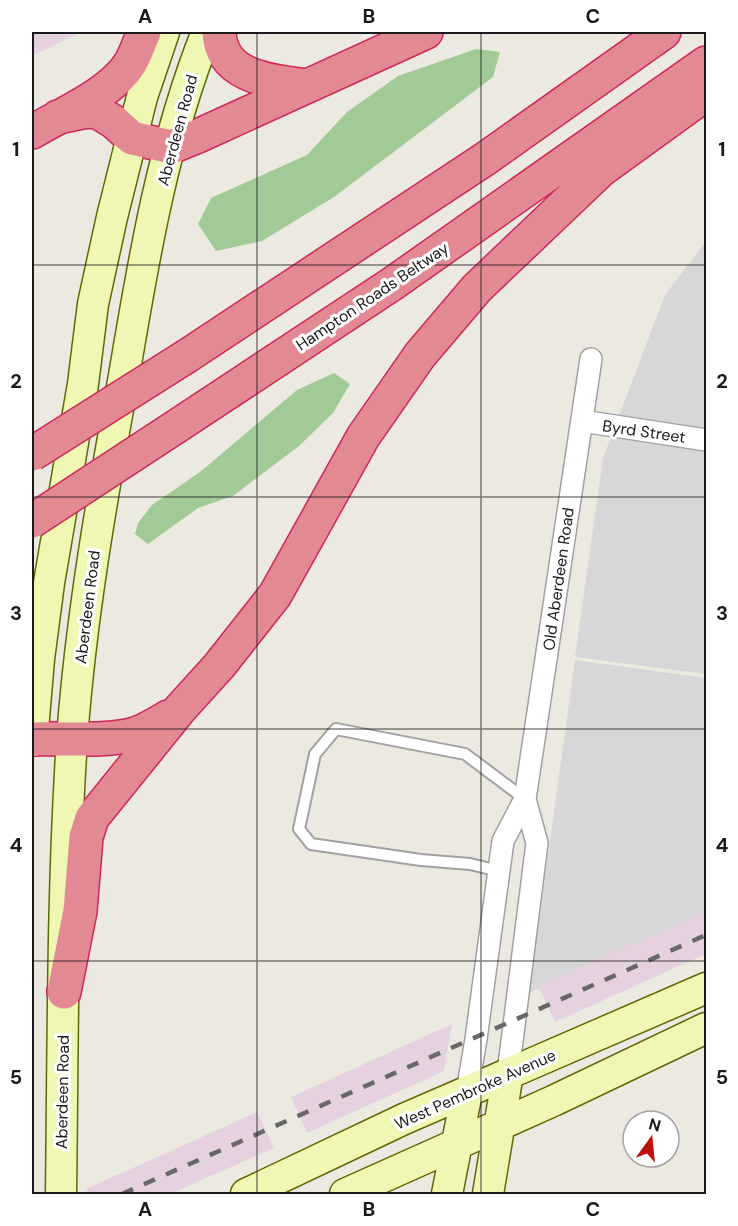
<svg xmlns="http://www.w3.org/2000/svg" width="738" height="1226" viewBox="0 0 738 1226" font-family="'DM Sans',sans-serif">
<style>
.residential{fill:#d8d7d7}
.industrial{fill:#e5d2e0}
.forest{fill:#a2ca96}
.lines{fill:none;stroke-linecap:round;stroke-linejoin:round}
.lane-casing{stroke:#a1a1a1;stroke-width:14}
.street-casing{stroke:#a1a1a1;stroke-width:24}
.secondary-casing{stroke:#5b6b08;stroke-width:33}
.highway-casing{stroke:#ce2959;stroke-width:36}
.lane{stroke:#fff;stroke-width:10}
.street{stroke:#fff;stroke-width:21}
.secondary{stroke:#f0f7b3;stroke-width:30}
.highway{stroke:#e28994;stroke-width:33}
.rail{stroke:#686868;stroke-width:4.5;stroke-dasharray:12 12;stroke-linecap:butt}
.highway-bridge-casing{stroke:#ce2959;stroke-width:36;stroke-linecap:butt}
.highway-bridge{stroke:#e28994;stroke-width:33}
.grid{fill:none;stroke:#1a1a1a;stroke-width:1.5;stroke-opacity:0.55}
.labels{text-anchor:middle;stroke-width:6;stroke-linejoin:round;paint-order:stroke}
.street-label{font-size:16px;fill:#1a1a1a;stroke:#fff}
.neatline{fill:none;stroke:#1a1a1a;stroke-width:2}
.grid-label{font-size:20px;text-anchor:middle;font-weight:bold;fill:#1a1a1a}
</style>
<rect width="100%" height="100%" fill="#ece9e0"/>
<path class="residential" d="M706,241V674L575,657L603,458L665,295Z
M575,660L706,678V914L529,993Z"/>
<path class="industrial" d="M32,32H81L32,56Z
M706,911V954L555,1022L538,986Z
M452,1024L444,1071L307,1133L291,1097Z
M257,1112L274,1148L170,1194H90L86,1189Z"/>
<path class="forest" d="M476,49L500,52L493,77L334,197L262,241L216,251L198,224L211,198L307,155L347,112L398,76Z
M334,373L350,384L333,413L299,446L233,496L198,508L148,544L135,534L138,523L152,505L200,472L297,390Z"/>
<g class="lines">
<defs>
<path id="lane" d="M499,871L470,864L421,860L311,844L299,829L315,754L336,729L465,754L525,799"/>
<path id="street" d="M582,421L706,440
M508,1073L537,843L525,799
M467,1092L476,1039L503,841L525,799L591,359"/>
<path id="secondary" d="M32,741L39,659L49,583L83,384L93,304L112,217L142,97L164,32
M61,1194C63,1043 62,891 72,739C81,615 103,493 125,370C144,256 164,139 207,32
M246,1194L404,1119L706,988
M345,1194L553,1101L706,1028
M447,1194L467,1092
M488,1194L508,1073"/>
<path id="highway" d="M219,32C221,78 271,81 307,86
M58,117L87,111L98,112L114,122L132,138L171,147L198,136L426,32
M32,132C62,114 113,93 131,62C136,53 140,41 144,32
M187,356L485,159L664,32
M177,426L392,284L706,63
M32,739C61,738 108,742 135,734C147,730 158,723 168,717
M64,992L80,911L86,837L92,818L180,709L219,666L275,595L363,437L420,355L477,288L601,170L706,94"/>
</defs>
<use href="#lane" class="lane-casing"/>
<use href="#street" class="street-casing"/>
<use href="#secondary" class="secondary-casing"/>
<use href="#highway" class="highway-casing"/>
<use href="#lane" class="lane"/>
<use href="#street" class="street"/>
<use href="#secondary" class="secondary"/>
<use href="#highway" class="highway"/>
<path class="rail" d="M122,1194L706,935"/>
<defs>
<path id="highway-bridge" d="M32,454L187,356
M32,521L177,426"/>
</defs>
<use href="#highway-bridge" class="highway-bridge-casing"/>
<use href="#highway-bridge" class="highway-bridge"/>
</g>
<path class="grid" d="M257,32V1194M481,32V1194M32,265H706M32,497H706M32,729H706M32,961H706"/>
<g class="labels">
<g class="street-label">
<text transform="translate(177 130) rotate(-75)" y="6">Aberdeen Road</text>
<text transform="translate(372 296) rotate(-34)" y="6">Hampton Roads Beltway</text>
<text transform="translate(644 431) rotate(8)" y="6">Byrd Street</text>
<text transform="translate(558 579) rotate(-82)" y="6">Old Aberdeen Road</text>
<text transform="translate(87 607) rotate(-83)" y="6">Aberdeen Road</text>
<text transform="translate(475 1089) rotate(-24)" y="6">West Pembroke Avenue</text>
<text transform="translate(62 1092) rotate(-89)" y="6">Aberdeen Road</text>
</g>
</g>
<rect width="738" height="1226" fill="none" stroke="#ffffff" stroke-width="66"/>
<g transform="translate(651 1139) rotate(15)"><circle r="28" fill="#ffffff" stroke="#a3a3a3" stroke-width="1.5"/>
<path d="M0-4.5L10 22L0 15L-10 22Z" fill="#be1007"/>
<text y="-9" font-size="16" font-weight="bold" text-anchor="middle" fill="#1a1a1a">N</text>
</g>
<rect x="33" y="33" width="672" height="1160" class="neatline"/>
<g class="grid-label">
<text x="145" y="23">A</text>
<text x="369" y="23">B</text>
<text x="593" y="23">C</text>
<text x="16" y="156">1</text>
<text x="722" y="156">1</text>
<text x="16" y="388">2</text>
<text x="722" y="388">2</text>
<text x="16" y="620">3</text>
<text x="722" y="620">3</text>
<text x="16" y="852">4</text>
<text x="722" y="852">4</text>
<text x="16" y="1084">5</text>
<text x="722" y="1084">5</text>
<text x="145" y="1216">A</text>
<text x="369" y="1216">B</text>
<text x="593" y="1216">C</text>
</g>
</svg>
